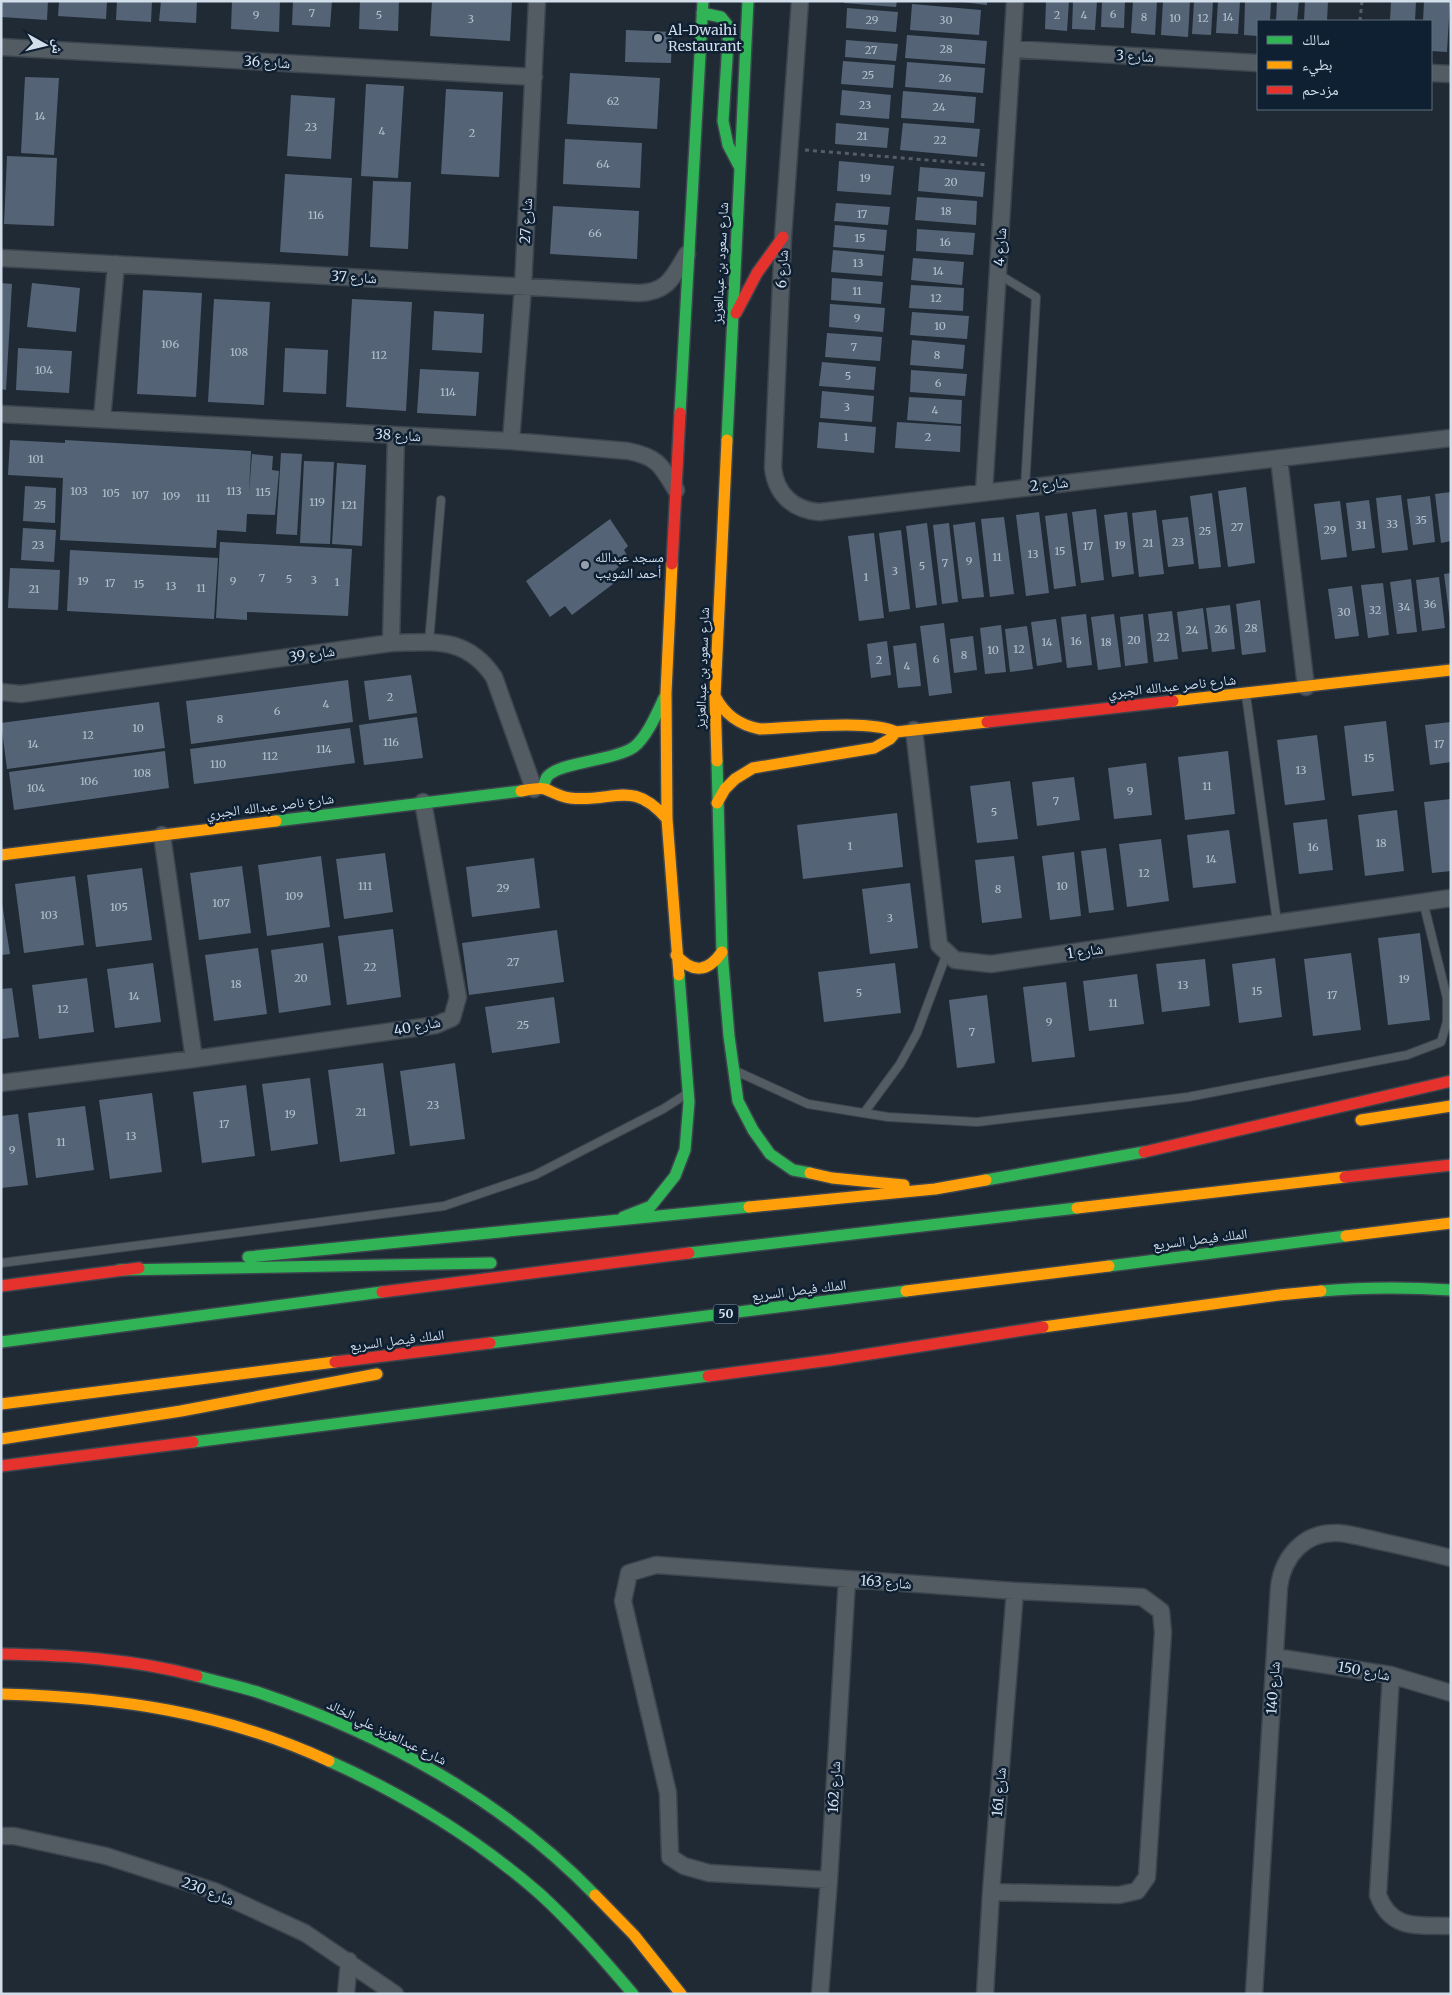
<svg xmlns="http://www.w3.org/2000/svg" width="1452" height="1995" viewBox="0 0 1452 1995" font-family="Merriweather,'Noto Naskh Arabic',serif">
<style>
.building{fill:#546476}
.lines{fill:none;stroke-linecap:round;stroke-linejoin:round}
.lane-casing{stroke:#3c444d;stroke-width:10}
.street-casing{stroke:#3c444d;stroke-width:19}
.fast-casing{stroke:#3c444d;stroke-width:14}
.slow-casing{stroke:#3c444d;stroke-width:14}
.jam-casing{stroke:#3c444d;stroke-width:14}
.path{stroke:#565d65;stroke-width:3;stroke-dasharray:4 4;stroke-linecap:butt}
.lane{stroke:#535b63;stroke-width:8}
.street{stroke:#535b63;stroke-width:16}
.fast{stroke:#30b455;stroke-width:11}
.slow{stroke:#ff9f0a;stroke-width:11}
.jam{stroke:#e5322d;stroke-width:11}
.poi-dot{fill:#949fab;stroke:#0f2033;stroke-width:2}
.labels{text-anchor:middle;stroke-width:5;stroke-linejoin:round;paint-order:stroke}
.number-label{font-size:11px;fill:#b3c0ce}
.shield{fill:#0f2033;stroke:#98a5b4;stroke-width:1}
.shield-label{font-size:12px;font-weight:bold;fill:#d3deeb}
.poi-label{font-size:14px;fill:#d3deeb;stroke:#0f2033;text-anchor:start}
.street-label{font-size:14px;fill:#d3deeb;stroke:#0f2033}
</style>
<rect width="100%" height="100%" fill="#202a35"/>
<path class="building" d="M1,1H48L47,20L1,17Z
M59,1H107L106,19L58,16Z
M117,1H152L151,22L116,20Z
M161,1H197L196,23L159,21Z
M232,1H280L279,32L231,29Z
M293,1H332L330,27L292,25Z
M360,1H399L398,31L359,29Z
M432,1H512L510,41L430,36Z
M844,1H897L896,7L844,3Z
M954,1H987V5Z
M1046,1H1069L1067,31L1045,29Z
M1073,1H1097L1095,30L1072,29Z
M1102,1H1125L1124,28L1101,27Z
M1133,1H1157L1155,35L1131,33Z
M1163,1H1190L1188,37L1161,35Z
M1194,1H1213L1211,35L1192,34Z
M1218,1H1240L1238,34L1216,33Z
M1245,1H1271L1270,21H1258V36L1244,35Z
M1277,1H1299L1297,21H1276Z
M1305,1H1328L1327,21H1304Z
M1391,1H1416L1415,21H1390Z
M1424,1H1450L1447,52L1431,51V21H1423Z
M912,4L981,10L979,35L910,30Z
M847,8L898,12L896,32L846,28Z
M626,30L672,32L671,63L625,62Z
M907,35L987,41L985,64L905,58Z
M846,40L898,44L896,61L845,57Z
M843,61L895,65L893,88L841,84Z
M907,62L985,68L983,93L905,87Z
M570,73L660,78L657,129L567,124Z
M25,77L59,78L54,155L21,153Z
M366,84L404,86L398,178L361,176Z
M446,89L503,92L499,177L441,174Z
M842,90L891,95L889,119L840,115Z
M903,91L976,97L974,123L901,118Z
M291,95L335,98L331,159L287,156Z
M836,123L889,128L887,148L835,144Z
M903,123L980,129L977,157L900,150Z
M565,139L642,143L640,188L563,184Z
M7,156L57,158L54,226L4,224Z
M839,161L894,166L891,195L837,191Z
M920,167L985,172L983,197L918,191Z
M285,174L352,178L348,256L280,252Z
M373,181L411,182L408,249L370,247Z
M917,197L977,201L976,225L915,220Z
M836,203L890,207L888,225L834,221Z
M553,206L639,211L637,259L550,254Z
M835,225L887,230L885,251L833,247Z
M917,229L975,233L973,255L916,251Z
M833,250L884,255L882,276L831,272Z
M913,258L964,262L962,285L911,280Z
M832,278L883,282L881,304L831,300Z
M1,283L12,284L6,390L1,389Z
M32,283L80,288L76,332L27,327Z
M911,285L964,288L963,311L909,308Z
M143,290L202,293L196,397L137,394Z
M214,299L270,302L264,405L208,402Z
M352,299L412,302L406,411L346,407Z
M830,304L885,308L883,332L829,327Z
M434,311L484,314L482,353L432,350Z
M912,312L969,316L967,339L910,335Z
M827,333L882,337L880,361L825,357Z
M912,340L965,345L963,369L910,365Z
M18,348L72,351L69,393L16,390Z
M285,348L328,350L326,394L283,392Z
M822,362L876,367L874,390L819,386Z
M420,369L479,372L476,416L417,413Z
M911,370L967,374L965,396L910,392Z
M822,391L874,396L872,422L820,418Z
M909,397L962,400L961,424L907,420Z
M819,422L876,427L874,453L817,448Z
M897,422L961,426L960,452L895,448Z
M10,440L65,443V440L251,451L249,493L252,454L273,456L272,470L279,471L275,515L247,514L246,532L217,530L216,548L60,540L63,478L8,475Z
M281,453L302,454L297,535L276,534Z
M304,461L334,462L330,544L300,543Z
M337,463L366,465L362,546L332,544Z
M25,486L56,488L55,523L23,521Z
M1246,487L1255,563L1228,567L1218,491Z
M1451,492V541L1441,543L1435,494Z
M1212,493L1221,567L1199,569L1190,496Z
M1401,495L1408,550L1382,553L1376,498Z
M1430,496L1435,542L1413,545L1407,499Z
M1369,500L1375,548L1352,551L1346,503Z
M1340,501L1347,557L1321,560L1314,504Z
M1096,509L1104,580L1081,583L1072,512Z
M1156,510L1164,574L1139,577L1132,513Z
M1039,512L1049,593L1026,596L1016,515Z
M1127,512L1134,574L1112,577L1104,515Z
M1067,513L1076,586L1054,589L1045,516Z
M1004,517L1014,594L990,597L981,519Z
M1188,517L1194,564L1168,567L1162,520Z
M610,519L628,546L624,550L629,559L615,570L621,578L572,615L565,606L550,617L526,581Z
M975,522L984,597L962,599L953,525Z
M927,523L937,605L916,608L906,526Z
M949,523L958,602L942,604L933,525Z
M23,528L56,530L54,562L21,560Z
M901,530L910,609L889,612L879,533Z
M874,533L884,618L859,621L848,536Z
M220,542L352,549L348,616L247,612V620L216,618Z
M70,550L218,558L214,619L67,611Z
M10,568L60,570L58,610L8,608Z
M1451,573V621H1450L1444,574Z
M1439,577L1445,628L1422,631L1416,580Z
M1411,579L1417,632L1397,634L1390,582Z
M1383,583L1389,635L1368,638L1361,585Z
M1352,586L1359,636L1335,639L1328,589Z
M1260,600L1266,652L1242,655L1236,604Z
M1230,605L1235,649L1212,652L1206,608Z
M1203,608L1208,649L1182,652L1177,612Z
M1172,611L1178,659L1154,662L1148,614Z
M1086,614L1092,665L1067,668L1061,617Z
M1114,614L1121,667L1098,670L1091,617Z
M1143,614L1148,663L1125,666L1120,617Z
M1056,619L1062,662L1037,666L1031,622Z
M944,623L952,693L929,696L920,626Z
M1001,625L1006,672L985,674L980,628Z
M1027,626L1033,669L1010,672L1005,629Z
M973,636L977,670L954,673L950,639Z
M887,641L891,675L871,678L867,644Z
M916,643L921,686L898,688L893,646Z
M411,675L417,713L369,720L364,681Z
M348,680L353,722L191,744L186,701Z
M159,702L165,748L7,769L1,723Z
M417,717L423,758L364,765L359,725Z
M1386,721L1394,791L1352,796L1344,726Z
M1451,722V762L1430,765L1425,725Z
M350,728L355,763L194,784L190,749Z
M1317,735L1325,800L1285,805L1277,740Z
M165,751L169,788L14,810L9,772Z
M1228,751L1235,814L1185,820L1178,757Z
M1146,763L1152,815L1114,819L1108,768Z
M1074,777L1080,820L1037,826L1032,782Z
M1010,781L1018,839L977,843L970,786Z
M1451,799V871L1432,873L1424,802Z
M1397,810L1404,871L1365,876L1358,815Z
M897,813L903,867L803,879L797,825Z
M1327,819L1333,870L1299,874L1293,823Z
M1229,830L1236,883L1193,888L1187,835Z
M1161,839L1169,901L1127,907L1119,844Z
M1106,848L1114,910L1089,913L1081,851Z
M1074,852L1081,916L1050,920L1042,856Z
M385,853L393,912L344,919L336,859Z
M321,856L330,927L267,936L258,865Z
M1014,856L1022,918L982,923L975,860Z
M534,858L540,908L472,917L466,867Z
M242,866L251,933L199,940L190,873Z
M142,868L152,940L96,947L87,875Z
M75,876L84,945L24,953L15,884Z
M910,883L918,948L870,954L862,889Z
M1,897L10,954L1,955Z
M393,929L401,997L347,1005L338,936Z
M557,930L564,982L469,995L462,943Z
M1420,933L1430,1020L1388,1025L1378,938Z
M323,943L331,1005L279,1013L271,950Z
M258,948L267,1014L214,1021L205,955Z
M1351,953L1361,1030L1313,1036L1304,959Z
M1275,958L1282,1017L1239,1023L1232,964Z
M1205,959L1210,1006L1162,1012L1156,964Z
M153,963L161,1022L115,1028L107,969Z
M895,963L901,1013L824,1022L818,972Z
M1137,974L1144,1024L1089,1031L1083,981Z
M87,978L94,1032L39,1039L32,985Z
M1066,982L1075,1057L1032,1062L1023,987Z
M12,988L19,1037L1,1039V989Z
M987,995L995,1063L957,1068L949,1000Z
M554,997L560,1043L492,1053L485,1007Z
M383,1063L395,1154L340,1162L328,1070Z
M455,1063L465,1139L410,1146L400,1071Z
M310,1078L318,1144L271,1151L262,1084Z
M246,1085L255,1156L202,1163L193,1092Z
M152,1093L162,1172L110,1179L99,1100Z
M85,1106L94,1170L36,1178L28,1113Z
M18,1114L28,1185L1,1188V1116Z"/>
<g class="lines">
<defs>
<path id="lane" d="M998,274L1036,297L1025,487
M429,642L441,500
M1246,695L1277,922
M738,1072L808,1104L888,1117L977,1122L1188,1097L1407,1055L1441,1042L1447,1022V998L1423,901
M864,1113L900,1064L917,1033L947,953
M1,1263L444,1206L535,1175L663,1109L685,1095"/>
<path id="street" d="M800,1L783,237L773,468C776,494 793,510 819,512L1451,438
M1,47L534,77
M1012,49L1258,63
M1431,73L1451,74
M1,258L639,293C668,292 673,277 687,254
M1,414L511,441L628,451C658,457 661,465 676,490
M102,419L116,264
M511,441L523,287L537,1
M1279,459L1306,687
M984,492L1015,1
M391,643L396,435
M1,692L21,694L391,643C434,642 466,636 494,677L534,789
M914,730L939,945L955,960L991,964L1451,898
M162,835L194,1059
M1,1083L194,1059L436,1025L452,1018L458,997L423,802
M1275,1657L1391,1675L1451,1693
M1391,1675L1378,1895C1391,1931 1419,1925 1451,1926
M1,1836H14L106,1856L214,1891L305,1933L395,1994
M829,1880L709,1873L684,1866L670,1857L668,1793L623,1601L629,1573L656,1565L1015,1591L1142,1597L1161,1611L1163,1632L1147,1877L1137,1891L1119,1895L991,1892
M346,1994L349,1961
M820,1994L829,1880L847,1579
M985,1994L991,1892L1015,1591
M1254,1994L1279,1587C1283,1556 1305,1531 1338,1533C1353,1534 1368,1539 1383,1542C1406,1547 1428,1552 1451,1558"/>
<path id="fast" d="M702,13L721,17L729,27L723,121L728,145L739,166
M680,413L703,1
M727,440L748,1
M717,761L722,952L729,1036L738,1101L753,1130L770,1154L793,1170L810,1173
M543,788C544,785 545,780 547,777C558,762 614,761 634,747C647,737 657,713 664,698
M276,821L521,791
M986,1180L1144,1152
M623,1217L651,1206L675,1176L685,1150L689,1102L679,975
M689,1253L1077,1208
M248,1257L749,1207
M1109,1266L1346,1236
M119,1270L491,1263
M1321,1291C1365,1287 1407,1287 1451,1290
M1,1342L382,1292
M490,1343L906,1291
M193,1442L708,1376
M197,1676C218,1682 239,1686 260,1693C383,1734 504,1801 595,1895
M329,1761C405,1795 477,1839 540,1894C574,1925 603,1959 633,1994"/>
<path id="slow" d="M672,564L666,693L667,819L679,975
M715,696C725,715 739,725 760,729C793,728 869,719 896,732L987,722
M1173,701L1451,670
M717,761L715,696L727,440
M521,791C528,790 538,787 545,789C553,792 561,797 570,798C614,803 632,778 667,819
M717,803L725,789L735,779L753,768L874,748L890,739L896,732
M1,855L276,821
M676,955C693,974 708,972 722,952
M1361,1120L1451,1106
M810,1173L832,1178L904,1185
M749,1207L935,1189L986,1180
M1077,1208L1345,1177
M1346,1236L1451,1223
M906,1291L1109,1266
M1043,1327L1279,1295L1321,1291
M1,1404L335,1362
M1,1439L181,1411L377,1374
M1,1694C117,1697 223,1712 329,1761
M595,1895L634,1935L681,1994"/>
<path id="jam" d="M736,313L757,273L783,237
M672,564L680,413
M987,722L1173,701
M1144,1152L1451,1081
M1345,1177L1451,1165
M1,1286L139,1268
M382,1292L689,1253
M335,1362L490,1343
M708,1376L831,1360L1043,1327
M1,1466L193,1442
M1,1654C67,1655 133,1659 197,1676"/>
</defs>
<use href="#lane" class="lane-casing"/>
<use href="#street" class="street-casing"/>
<use href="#fast" class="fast-casing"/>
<use href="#slow" class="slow-casing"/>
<use href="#jam" class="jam-casing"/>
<path class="path" d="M1360,21L1362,1
M805,150L988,165"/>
<use href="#lane" class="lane"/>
<use href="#street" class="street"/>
<use href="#fast" class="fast"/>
<use href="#slow" class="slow"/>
<use href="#jam" class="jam"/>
</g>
<g class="poi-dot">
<circle cx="658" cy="38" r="5"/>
<circle cx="585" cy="565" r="5"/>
</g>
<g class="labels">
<g class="number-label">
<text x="312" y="17">7</text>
<text x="1113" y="18">6</text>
<text x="256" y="19">9</text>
<text x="379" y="19">5</text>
<text x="1057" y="19">2</text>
<text x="1084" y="19">4</text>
<text x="1144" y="21">8</text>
<text x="1228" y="21">14</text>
<text x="1175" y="22">10</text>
<text x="1203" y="22">12</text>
<text x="471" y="23">3</text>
<text x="872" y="24">29</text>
<text x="946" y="24">30</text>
<text x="946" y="53">28</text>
<text x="871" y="54">27</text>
<text x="868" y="79">25</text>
<text x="945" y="82">26</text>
<text x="613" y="105">62</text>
<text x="865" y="109">23</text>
<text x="939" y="111">24</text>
<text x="40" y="120">14</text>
<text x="311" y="131">23</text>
<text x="382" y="135">4</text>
<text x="472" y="137">2</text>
<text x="862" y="140">21</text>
<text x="940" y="144">22</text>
<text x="603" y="168">64</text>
<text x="865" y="182">19</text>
<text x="951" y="186">20</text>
<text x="946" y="215">18</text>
<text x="862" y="218">17</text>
<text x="316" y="219">116</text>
<text x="595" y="237">66</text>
<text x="860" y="242">15</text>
<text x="945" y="246">16</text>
<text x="858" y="267">13</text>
<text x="938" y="275">14</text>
<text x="857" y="295">11</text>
<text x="936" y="302">12</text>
<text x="857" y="322">9</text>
<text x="940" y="330">10</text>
<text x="170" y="348">106</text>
<text x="854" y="351">7</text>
<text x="239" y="356">108</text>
<text x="379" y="359">112</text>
<text x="937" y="359">8</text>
<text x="44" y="374">104</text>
<text x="848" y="380">5</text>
<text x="938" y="387">6</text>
<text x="448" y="396">114</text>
<text x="847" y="411">3</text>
<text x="935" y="414">4</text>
<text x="846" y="441">1</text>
<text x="928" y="441">2</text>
<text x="36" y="463">101</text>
<text x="79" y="495">103</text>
<text x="234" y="495">113</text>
<text x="263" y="496">115</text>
<text x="111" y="497">105</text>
<text x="140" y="499">107</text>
<text x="171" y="500">109</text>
<text x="203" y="502">111</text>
<text x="317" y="506">119</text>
<text x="40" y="509">25</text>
<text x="349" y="509">121</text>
<text x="1421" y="524">35</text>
<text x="1392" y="528">33</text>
<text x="1361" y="529">31</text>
<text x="1237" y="531">27</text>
<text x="1330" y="534">29</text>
<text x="1205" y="535">25</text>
<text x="1178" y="546">23</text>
<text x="1148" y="547">21</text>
<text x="38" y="549">23</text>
<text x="1120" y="549">19</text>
<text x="1088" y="550">17</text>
<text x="1060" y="555">15</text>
<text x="1033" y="558">13</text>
<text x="997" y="561">11</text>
<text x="969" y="565">9</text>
<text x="945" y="567">7</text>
<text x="922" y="570">5</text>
<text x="895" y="575">3</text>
<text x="866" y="581">1</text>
<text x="262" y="582">7</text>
<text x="289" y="583">5</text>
<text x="314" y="584">3</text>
<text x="83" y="585">19</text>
<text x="233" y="585">9</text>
<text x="337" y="586">1</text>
<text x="110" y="587">17</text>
<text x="139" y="588">15</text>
<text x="171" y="590">13</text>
<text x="201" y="592">11</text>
<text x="34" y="593">21</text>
<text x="1430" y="608">36</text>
<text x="1404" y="611">34</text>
<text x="1375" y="614">32</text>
<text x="1344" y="616">30</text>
<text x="1251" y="632">28</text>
<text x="1221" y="633">26</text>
<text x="1192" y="634">24</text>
<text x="1163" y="641">22</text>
<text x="1134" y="644">20</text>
<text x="1076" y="645">16</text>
<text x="1047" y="646">14</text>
<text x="1106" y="646">18</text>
<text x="1019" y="653">12</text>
<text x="993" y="654">10</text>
<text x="964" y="659">8</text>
<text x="936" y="663">6</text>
<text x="879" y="664">2</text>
<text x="907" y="670">4</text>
<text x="390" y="701">2</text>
<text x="326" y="708">4</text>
<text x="277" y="715">6</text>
<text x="220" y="723">8</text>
<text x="138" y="732">10</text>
<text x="88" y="739">12</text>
<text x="391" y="746">116</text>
<text x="33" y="748">14</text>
<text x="1439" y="748">17</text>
<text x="324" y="753">114</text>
<text x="270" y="760">112</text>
<text x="1369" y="762">15</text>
<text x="218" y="768">110</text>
<text x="1301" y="774">13</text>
<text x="142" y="777">108</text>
<text x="89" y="785">106</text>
<text x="1207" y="790">11</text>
<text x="36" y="792">104</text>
<text x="1130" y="795">9</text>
<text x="1056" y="805">7</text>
<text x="994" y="816">5</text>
<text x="1381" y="847">18</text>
<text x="850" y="850">1</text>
<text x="1313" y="851">16</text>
<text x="1211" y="863">14</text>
<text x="1144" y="877">12</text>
<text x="365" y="890">111</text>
<text x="1062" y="890">10</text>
<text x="503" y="892">29</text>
<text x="998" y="893">8</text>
<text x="294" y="900">109</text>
<text x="221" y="907">107</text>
<text x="119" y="911">105</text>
<text x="49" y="919">103</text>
<text x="890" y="922">3</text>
<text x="513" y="966">27</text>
<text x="370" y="971">22</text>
<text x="301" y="982">20</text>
<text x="1404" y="983">19</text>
<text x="236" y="988">18</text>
<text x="1183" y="989">13</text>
<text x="1257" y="995">15</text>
<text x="859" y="997">5</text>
<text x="1332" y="999">17</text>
<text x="134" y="1000">14</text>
<text x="1113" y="1007">11</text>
<text x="63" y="1013">12</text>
<text x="1049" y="1026">9</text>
<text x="523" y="1029">25</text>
<text x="972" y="1036">7</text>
<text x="433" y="1109">23</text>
<text x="361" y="1116">21</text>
<text x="290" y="1118">19</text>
<text x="224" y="1128">17</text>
<text x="131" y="1140">13</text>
<text x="61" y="1146">11</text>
<text x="12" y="1154">9</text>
</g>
<rect class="shield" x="713.5" y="1304.5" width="25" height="19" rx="4"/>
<g class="shield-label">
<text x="726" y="1318">50</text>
</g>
<g class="poi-label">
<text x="668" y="35">Al-Dwaihi<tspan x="668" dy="16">Restaurant</tspan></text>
<text x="595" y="562">مسجد عبدالله<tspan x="595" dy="16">أحمد الشويب</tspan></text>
</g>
<g class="street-label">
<text transform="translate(1135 56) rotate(3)" y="5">شارع 3</text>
<text transform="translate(267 62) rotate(3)" y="5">شارع 36</text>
<text transform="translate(526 221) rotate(-87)" y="5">شارع 27</text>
<text transform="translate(1000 247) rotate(-86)" y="5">شارع 4</text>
<text transform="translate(720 263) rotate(-87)" y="5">شارع سعود بن عبدالعزيز</text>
<text transform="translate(782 269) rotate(-87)" y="5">شارع 6</text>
<text transform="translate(354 277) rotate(3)" y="5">شارع 37</text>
<text transform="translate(398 435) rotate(3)" y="5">شارع 38</text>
<text transform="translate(1049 484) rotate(-6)" y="5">شارع 2</text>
<text transform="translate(312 654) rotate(-8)" y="5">شارع 39</text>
<text transform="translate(702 668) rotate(-88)" y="5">شارع سعود بن عبدالعزيز</text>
<text transform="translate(1172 686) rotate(-6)" y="5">شارع ناصر عبدالله الجبري</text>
<text transform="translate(270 806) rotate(-7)" y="5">شارع ناصر عبدالله الجبري</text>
<text transform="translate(1085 951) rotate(-8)" y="5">شارع 1</text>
<text transform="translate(417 1026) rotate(-11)" y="5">شارع 40</text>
<text transform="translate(1200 1239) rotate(-7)" y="5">الملك فيصل السريع</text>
<text transform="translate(799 1290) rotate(-7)" y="5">الملك فيصل السريع</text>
<text transform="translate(397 1340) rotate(-7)" y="5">الملك فيصل السريع</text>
<text transform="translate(886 1582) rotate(4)" y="5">شارع 163</text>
<text transform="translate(1364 1671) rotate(10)" y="5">شارع 150</text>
<text transform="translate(1273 1688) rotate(-86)" y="5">شارع 140</text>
<text transform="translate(387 1732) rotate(26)" y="5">شارع عبدالعزيز علي الخالد</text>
<text transform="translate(834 1787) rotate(-87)" y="5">شارع 162</text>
<text transform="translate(999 1792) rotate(-85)" y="5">شارع 161</text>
<text transform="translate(208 1891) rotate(21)" y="5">شارع 230</text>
</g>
</g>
<rect width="1452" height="1995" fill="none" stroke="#d3deeb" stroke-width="5"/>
<rect x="1257" y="20" width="175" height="90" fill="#0f2033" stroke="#5d6c7d"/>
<rect x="1267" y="36" width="25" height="8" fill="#30b455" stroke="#5d6c7d"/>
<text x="1302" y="45" font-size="15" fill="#d3deeb">سالك</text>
<rect x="1267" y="61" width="25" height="8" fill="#ff9f0a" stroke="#5d6c7d"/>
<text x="1302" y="70" font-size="15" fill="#d3deeb">بطيء</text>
<rect x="1267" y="86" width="25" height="8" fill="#e5322d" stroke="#5d6c7d"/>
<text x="1302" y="95" font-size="15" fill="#d3deeb">مزدحم</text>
<g transform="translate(45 45) rotate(98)" stroke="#0f2033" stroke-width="4" paint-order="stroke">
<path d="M0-4L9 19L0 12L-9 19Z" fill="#d3deeb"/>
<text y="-8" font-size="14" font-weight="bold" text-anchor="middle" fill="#d3deeb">ش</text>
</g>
</svg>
